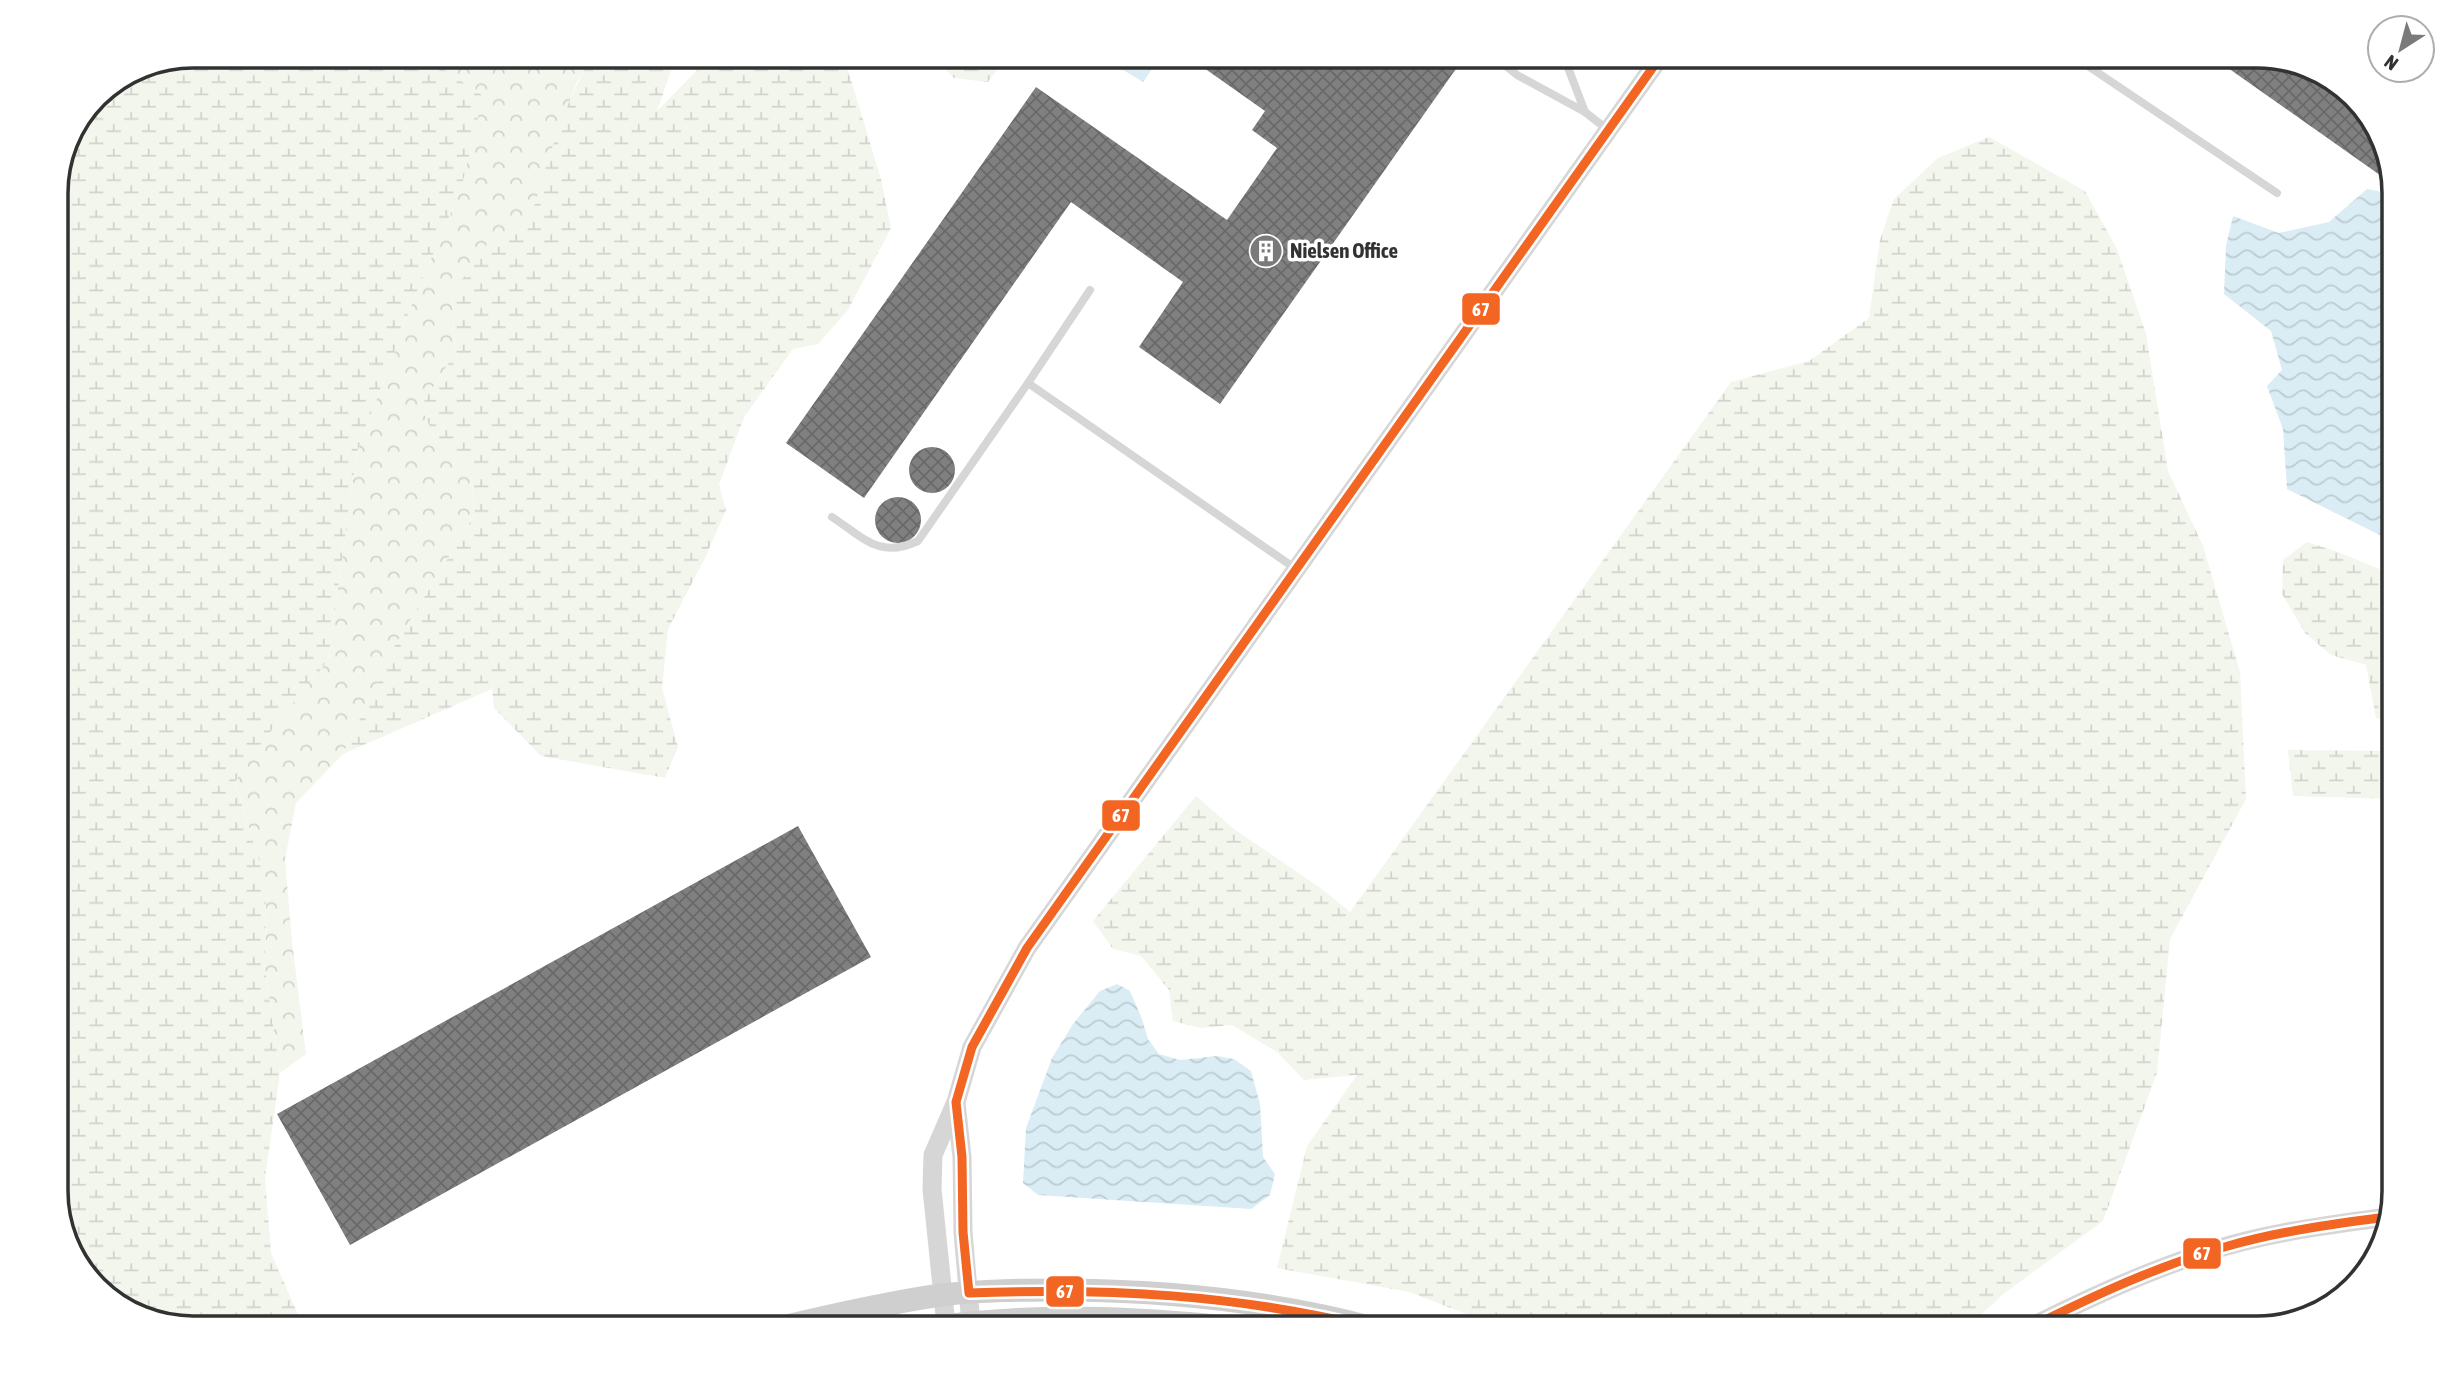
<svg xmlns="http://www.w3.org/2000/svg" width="2450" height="1384" viewBox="0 0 2450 1384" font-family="'Asap Condensed',sans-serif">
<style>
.forest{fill:url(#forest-crowns)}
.wetland{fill:url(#wetland-marsh)}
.water{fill:url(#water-waves)}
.building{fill:url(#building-cross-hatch)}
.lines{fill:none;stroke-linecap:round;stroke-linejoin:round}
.service{stroke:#d6d6d6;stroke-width:8}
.tertiary{stroke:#d6d6d6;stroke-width:19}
.secondary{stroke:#cfcfcf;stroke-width:23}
.bus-1-casing{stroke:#fff;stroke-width:14}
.bus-1{stroke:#f26522;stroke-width:9}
.labels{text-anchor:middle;stroke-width:7;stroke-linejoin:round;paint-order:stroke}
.poi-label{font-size:21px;font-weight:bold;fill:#323232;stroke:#fff;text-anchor:start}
.rim{fill:none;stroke:#323232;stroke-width:3.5}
.line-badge{stroke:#fff;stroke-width:2.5}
.badge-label{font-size:19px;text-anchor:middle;font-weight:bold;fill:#fff}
</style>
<defs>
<pattern id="forest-crowns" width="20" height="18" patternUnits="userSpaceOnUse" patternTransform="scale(1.75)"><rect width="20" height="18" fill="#f3f6ed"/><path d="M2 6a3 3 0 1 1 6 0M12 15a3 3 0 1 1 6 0" fill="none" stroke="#d1d3cc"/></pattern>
<pattern id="wetland-marsh" width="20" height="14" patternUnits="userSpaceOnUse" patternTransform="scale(1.75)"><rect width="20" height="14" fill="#f3f6ed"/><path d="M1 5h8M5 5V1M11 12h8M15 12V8" fill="none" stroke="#d1d3cc"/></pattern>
<pattern id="water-waves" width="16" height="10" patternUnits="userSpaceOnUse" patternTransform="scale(1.75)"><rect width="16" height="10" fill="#daedf4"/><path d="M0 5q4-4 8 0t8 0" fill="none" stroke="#bcccd2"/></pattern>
<pattern id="building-cross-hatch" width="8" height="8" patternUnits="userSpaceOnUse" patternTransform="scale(1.75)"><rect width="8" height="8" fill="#808080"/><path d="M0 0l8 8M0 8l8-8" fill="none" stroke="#696969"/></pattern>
</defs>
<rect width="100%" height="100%" fill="#fff"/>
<path class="forest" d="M440,56H592L576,84L550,155L526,236L452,294L455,353L421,406L438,446L470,470L475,514L394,647L343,754L296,803L285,859L292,942L306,1054L280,1073L265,969L266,884L235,781L276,724L328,660L357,452L414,298L461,189L439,66Z"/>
<path class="wetland" d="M193,56H440L439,66L483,96L461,189L414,298L357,452L328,660L276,724L235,782L266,884L265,969L280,1073L265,1178L271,1253L304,1328H193L125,1310L79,1267L56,1200V184L67,140L96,96L141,66Z
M592,56H676L657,111L711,56H837L848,70L881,179L891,228L848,310L818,344L793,349L744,417L719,485L726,510L705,558L668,629L662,688L678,747L665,778L541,756L494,708L492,689L343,754L394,647L475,514L470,470L438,446L421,406L455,353L452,294L496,231L526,235C544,174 560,111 592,56Z
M932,56H1007L988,82L954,78Z
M1989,137L2085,191L2117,249L2146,334L2168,471L2203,546L2240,672L2246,799L2170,939L2157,1073L2103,1221L2006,1292L1966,1328H1503L1409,1292L1277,1268L1307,1146L1357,1075L1304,1080L1277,1052L1232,1025L1201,1028L1173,1021L1169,990L1141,956L1113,949L1093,921L1196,796L1234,829L1322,889L1350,912L1731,382L1809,361L1869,318L1880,240L1894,199L1938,158Z
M2307,542L2335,551L2394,575V720L2376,718L2366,665L2331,655L2305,633L2282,594L2283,560Z
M2288,750L2394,751V799L2293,796Z"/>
<path class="water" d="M1100,56H1161L1143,82Z
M2367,189L2378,191L2394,202L2392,541L2287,489L2283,429L2267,386L2282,370L2271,331L2224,294L2226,246L2233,216L2279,233L2329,222Z
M1117,984L1130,991L1142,1019L1148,1039L1159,1054L1180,1060L1217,1056L1234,1059L1251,1071L1260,1104L1263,1157L1275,1174L1270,1195L1251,1209L1038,1195L1023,1183L1026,1128L1052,1058L1073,1024L1100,991Z"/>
<path class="building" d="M1187,56H1465L1220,404L1139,347L1183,282L1071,202L864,498L786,443L1036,87L1227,220L1277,148L1252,130L1265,111Z
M2211,56H2257L2325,74L2375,124L2394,185Z
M909 470a23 23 0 1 1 46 0a23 23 0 1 1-46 0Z
M875 520a23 23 0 1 1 46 0a23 23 0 1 1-46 0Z
M798,826L871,957L350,1245L277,1114Z"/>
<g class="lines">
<path class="service" d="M1504,56L1502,63L1517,75L1585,112L1608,130
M1557,56L1567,65L1585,112
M2073,56L2277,193
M1028,383L1090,290
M832,517C864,538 879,559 918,541L1028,383L1296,569
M2065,1309L2074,1328"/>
<path class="tertiary" d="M956,1103L962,1157L963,1232L971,1324
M946,1325L932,1189L933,1155L956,1102L972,1047L1027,948L1661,56
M2029,1328C2086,1299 2146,1271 2207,1252C2265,1233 2327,1225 2387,1217"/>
<path class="secondary" d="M779,1328C833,1315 886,1303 941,1295C982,1290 1026,1290 1068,1290C1172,1291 1273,1301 1373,1328
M928,1328C1031,1313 1133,1317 1237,1328"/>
<defs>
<path id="bus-1" d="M1373,1328C1234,1294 1111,1288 969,1293L963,1232L962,1157L956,1102L972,1047L1027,948L1661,56
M2029,1328C2093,1296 2159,1265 2228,1246C2280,1231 2334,1224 2387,1217"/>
</defs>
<use href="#bus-1" class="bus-1-casing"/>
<use href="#bus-1" class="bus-1"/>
</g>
<defs>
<symbol id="building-disc" viewBox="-11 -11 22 22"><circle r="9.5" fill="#7a7a7a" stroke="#fff"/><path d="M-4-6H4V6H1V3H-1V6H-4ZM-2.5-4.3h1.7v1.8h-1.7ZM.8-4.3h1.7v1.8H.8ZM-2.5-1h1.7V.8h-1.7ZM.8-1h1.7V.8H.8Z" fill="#fff"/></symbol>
</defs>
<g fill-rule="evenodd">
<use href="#building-disc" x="1247" y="232" width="38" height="38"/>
</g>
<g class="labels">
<g class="poi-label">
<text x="1290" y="258">Nielsen Office</text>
</g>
</g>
<path d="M0 0H2450V1384H0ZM193 68H2257A125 125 0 0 1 2382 193V1191A125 125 0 0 1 2257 1316H193A125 125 0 0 1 68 1191V193A125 125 0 0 1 193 68Z" fill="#fff" fill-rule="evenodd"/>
<path class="rim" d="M193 68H2257A125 125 0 0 1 2382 193V1191A125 125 0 0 1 2257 1316H193A125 125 0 0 1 68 1191V193A125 125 0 0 1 193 68Z"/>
<g class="line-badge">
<rect x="1461" y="292" width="40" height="34" rx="7" fill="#f26522"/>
<rect x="1101" y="799" width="40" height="33" rx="7" fill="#f26522"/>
<rect x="2182" y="1237" width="40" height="33" rx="7" fill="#f26522"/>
<rect x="1045" y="1275" width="40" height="33" rx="7" fill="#f26522"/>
</g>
<g class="badge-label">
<text x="1481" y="316">67</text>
<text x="1121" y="822">67</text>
<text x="2202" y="1260">67</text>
<text x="1065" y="1298">67</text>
</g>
<g transform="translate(2401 49) rotate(216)"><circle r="33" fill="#ffffff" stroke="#adadad" stroke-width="2"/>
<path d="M0-5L12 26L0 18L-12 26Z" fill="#7a7a7a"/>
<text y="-10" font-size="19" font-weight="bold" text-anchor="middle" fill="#323232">N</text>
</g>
</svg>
